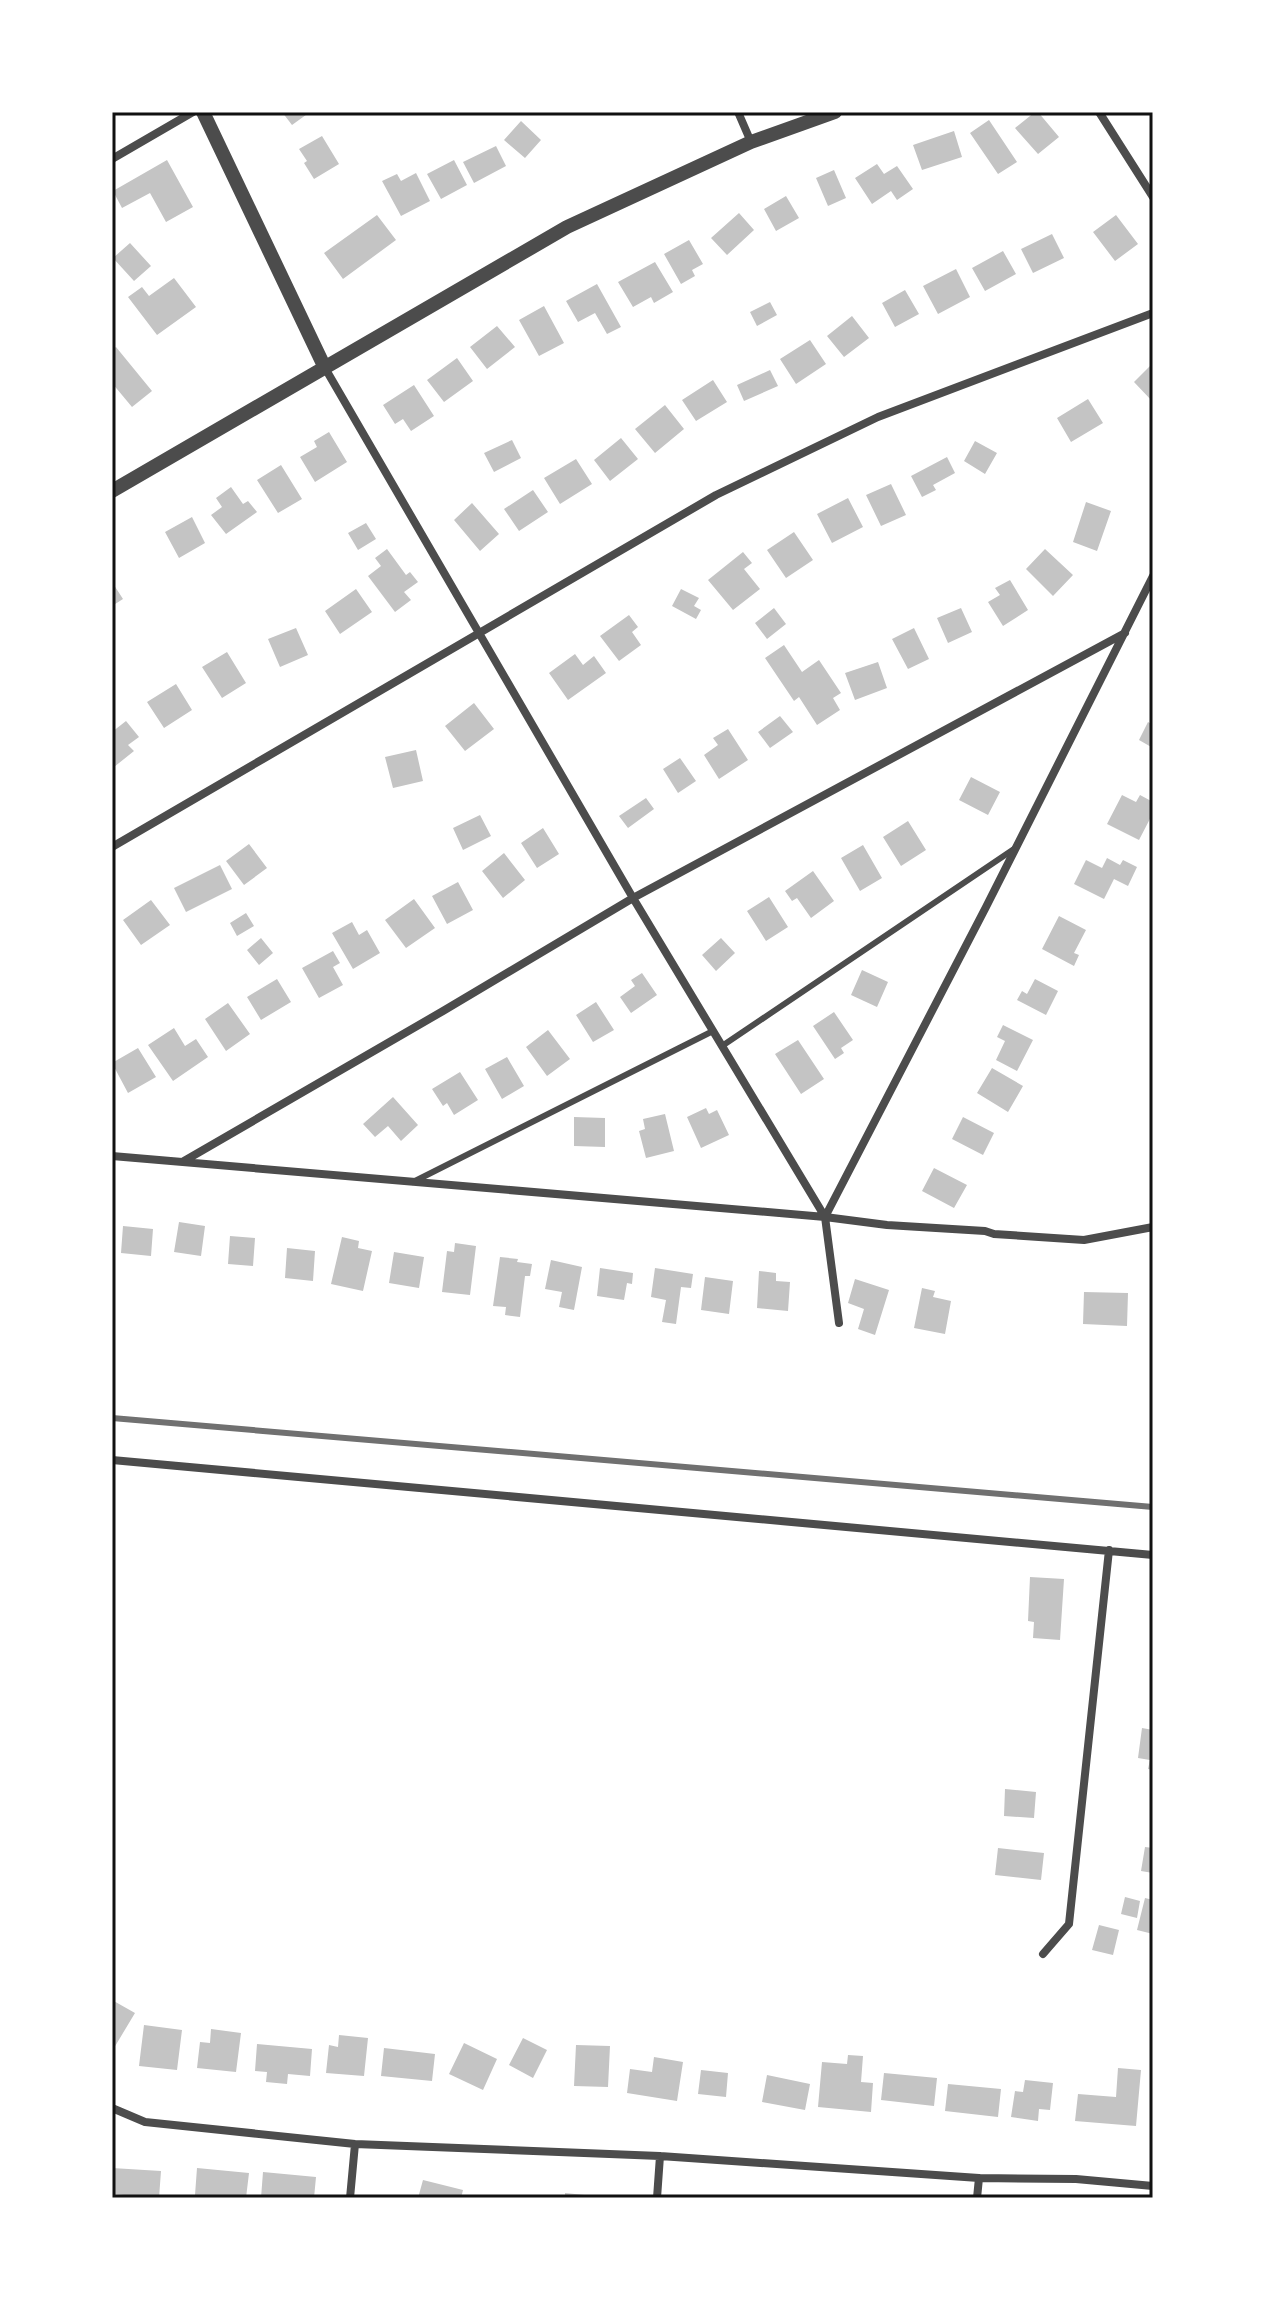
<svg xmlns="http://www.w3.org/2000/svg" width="1265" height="2310" viewBox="0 0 1265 2310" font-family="'Roboto Condensed',sans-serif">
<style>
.building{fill:#c4c4c4}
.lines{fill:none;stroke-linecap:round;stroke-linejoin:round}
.service{stroke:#4c4c4c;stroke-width:6}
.minor{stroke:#4c4c4c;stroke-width:8}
.tertiary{stroke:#4c4c4c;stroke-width:14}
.rail{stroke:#707070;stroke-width:6}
.neatline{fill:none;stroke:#111;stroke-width:3}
</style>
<rect width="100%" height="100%" fill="#fff"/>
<path class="building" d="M282,112H310L292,125Z
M1035,112H1038L1059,137L1038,154L1015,128Z
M989,120L1017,162L998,174L970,133Z
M521,121L541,140L525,158L504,140Z
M954,131L962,157L922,170L913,145Z
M322,136L339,164L314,179L304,163L307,161L299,149Z
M496,146L506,166L474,183L463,162Z
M167,160L193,207L166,222L150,193L122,208L113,191Z
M454,160L467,185L441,199L427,174Z
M877,164L884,174L897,166L913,189L897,200L891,191L872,204L855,178Z
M834,170L846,198L828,206L816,178Z
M416,173L430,201L401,216L382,181L397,174L401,181Z
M786,196L799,218L776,231L764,209Z
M739,213L754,230L727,255L711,238Z
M377,215L396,240L343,279L324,253Z
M1116,215L1138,244L1115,261L1093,232Z
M1052,234L1064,258L1033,273L1021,249Z
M689,240L703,264L692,270L695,276L681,284L664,254Z
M130,243L151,266L134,281L113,258Z
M1003,251L1016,274L985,291L972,268Z
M655,262L673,292L654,303L651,297L633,307L618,282Z
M956,269L970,297L938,314L923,286Z
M174,278L196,307L157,335L128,297L142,287L149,296Z
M597,284L621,327L607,334L595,313L578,322L566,301Z
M905,290L919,314L895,327L882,303Z
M770,302L777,315L757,326L750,312Z
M544,306L564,343L539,356L519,320Z
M852,316L869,338L844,357L827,336Z
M497,326L515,347L487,369L470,347Z
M810,340L826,364L796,384L780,359Z
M116,347L152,391L132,407L112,383V350Z
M457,358L473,381L444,402L427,380Z
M1153,363V402L1134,382Z
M770,370L778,386L744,401L737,385Z
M713,380L727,402L696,421L682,400Z
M414,385L434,416L411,431L403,419L395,424L383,405Z
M1088,399L1103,423L1071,442L1057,418Z
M665,405L684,429L655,453L635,429Z
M329,432L347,462L315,482L300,457L317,447L314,441Z
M621,438L638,459L610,481L594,460Z
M512,440L521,458L494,472L484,453Z
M975,441L997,453L985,474L964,461Z
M947,457L955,473L933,485L936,490L922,497L911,476Z
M576,459L592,484L560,504L544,478Z
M281,465L302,499L278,513L257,480Z
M891,484L906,515L881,526L866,495Z
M231,487L243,504L248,501L257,512L226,534L211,515L222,507L216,498Z
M533,490L548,512L519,531L504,509Z
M848,498L863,527L832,543L817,514Z
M1086,502L1111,511L1097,551L1073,542Z
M472,503L499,534L480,551L454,520Z
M192,517L205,543L179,558L165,532Z
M366,523L376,539L358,550L348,533Z
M794,532L813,560L786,578L767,550Z
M387,549L406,575L410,572L418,582L404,592L411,600L395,612L368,576L381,566L375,558Z
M1045,549L1073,575L1053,596L1026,569Z
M743,552L752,563L744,569L760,589L733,610L708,580Z
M1010,580L1028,610L1003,626L988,602L1000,595L995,588Z
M112,582L123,599L112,606Z
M356,589L372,612L340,634L325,611Z
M681,589L699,598L694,606L701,610L696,619L672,606Z
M774,608L786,624L767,639L755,623Z
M961,608L972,632L948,643L937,618Z
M629,615L638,627L632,632L641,645L619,661L600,636Z
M296,628L308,655L280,667L268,639Z
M914,628L929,659L908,669L892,639Z
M784,645L802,672L819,660L841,693L833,698L840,710L817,725L799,697L794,701L765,658Z
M227,652L246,683L222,698L202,667Z
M575,654L583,665L594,656L606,673L568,700L549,673Z
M878,662L887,688L855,700L845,673Z
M176,684L192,710L164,728L147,702Z
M474,703L494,729L465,751L445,726Z
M780,716L793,732L770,748L758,732Z
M126,721L139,737L128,745L134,751L114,767L112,764V732Z
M1148,722L1153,725V748L1139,740Z
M728,729L748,760L719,779L704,755L718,745L713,738Z
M416,750L423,781L393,788L385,757Z
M680,758L696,781L678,793L663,769Z
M971,777L1000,792L988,815L959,800Z
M1122,795L1136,802L1140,795L1153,802V813L1139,840L1107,824Z
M646,798L654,809L628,828L619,816Z
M480,815L491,836L463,850L453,828Z
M908,821L926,850L901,866L883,837Z
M543,828L559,854L537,868L521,843Z
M249,844L267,868L244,885L226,861Z
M863,845L882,878L860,891L841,858Z
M504,853L525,880L503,898L482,871Z
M1107,858L1120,865L1123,860L1137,867L1128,886L1114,879L1104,899L1074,884L1086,860L1102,868Z
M220,865L232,889L186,912L174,888Z
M813,871L834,901L811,918L797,898L792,901L785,891Z
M458,882L473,910L447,924L432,896Z
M769,897L788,927L766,941L747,911Z
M414,899L435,928L406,948L385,920Z
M151,900L170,925L141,945L123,920Z
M246,913L254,926L237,936L230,923Z
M1059,916L1086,930L1074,953L1079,955L1074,966L1042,949Z
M352,922L359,935L367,930L380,953L353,969L332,933Z
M261,938L273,953L259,965L247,950Z
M721,938L735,953L716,971L702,955Z
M333,951L340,963L333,967L343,985L319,998L302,968Z
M862,970L888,982L877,1007L851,995Z
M642,973L657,995L631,1013L620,997L635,986L631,980Z
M277,979L291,1002L261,1020L247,997Z
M1035,979L1058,991L1046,1015L1017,1000L1022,991L1027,994Z
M596,1002L614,1030L593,1042L576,1015Z
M228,1003L250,1034L226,1051L205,1019Z
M834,1012L853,1040L841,1048L844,1053L835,1059L813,1026Z
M1003,1025L1033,1040L1017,1071L996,1060L1005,1041L997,1037Z
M174,1028L185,1046L196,1039L208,1057L173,1081L148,1045Z
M548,1030L570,1059L547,1076L526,1047Z
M798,1040L824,1079L801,1094L775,1054Z
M138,1048L156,1077L128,1093L112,1063Z
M507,1057L524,1086L502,1099L485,1069Z
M992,1068L1023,1086L1008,1112L977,1093Z
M460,1072L478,1100L454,1115L447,1103L443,1106L432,1089Z
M393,1097L418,1125L401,1141L388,1126L375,1137L363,1124Z
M706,1108L709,1114L717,1110L729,1135L701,1148L687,1117Z
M665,1114L674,1151L646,1158L639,1131L645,1129L643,1119Z
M574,1117L605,1118V1147L574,1146Z
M963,1117L994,1133L983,1155L952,1139Z
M934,1168L967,1185L954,1208L922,1191Z
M179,1222L205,1226L201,1256L174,1252Z
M123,1226L153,1229L151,1256L121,1253Z
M230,1236L255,1238L253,1266L228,1264Z
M342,1237L359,1241L358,1248L372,1251L363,1291L331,1284Z
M455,1243L476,1246L470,1295L442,1292L447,1251L454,1252Z
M287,1248L315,1251L313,1281L285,1278Z
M394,1252L424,1257L419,1288L389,1283Z
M500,1257L518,1259L517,1262L532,1264L530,1276H525L520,1317L505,1315L506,1307L493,1306Z
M551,1260L582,1267L574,1310L559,1307L562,1292L545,1289Z
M600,1268L633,1273L632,1284L627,1283L624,1300L597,1296Z
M655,1268L693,1274L691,1288L681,1287L676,1324L662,1322L666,1300L651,1297Z
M759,1271L776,1273V1281L790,1282L788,1311L757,1308Z
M705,1277L733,1281L729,1314L701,1310Z
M855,1279L889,1290L875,1335L858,1329L864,1309L848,1303Z
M922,1288L935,1291L933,1297L951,1301L945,1334L914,1328Z
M1084,1292L1128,1293L1127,1326L1083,1324Z
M1030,1577L1064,1579L1060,1640L1033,1638L1034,1622L1028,1621Z
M1142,1728L1153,1730V1770L1148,1769L1150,1760L1138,1758Z
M1005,1789L1036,1792L1034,1818L1004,1816Z
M1145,1847L1153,1848V1873L1141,1871Z
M998,1848L1044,1853L1041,1880L995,1875Z
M1125,1897L1140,1901L1137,1918L1121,1914Z
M1145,1898L1153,1900V1934L1137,1930Z
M1099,1925L1119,1930L1113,1955L1092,1950Z
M112,2000L135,2013L114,2048L112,2047Z
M144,2025L182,2030L177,2070L139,2066Z
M211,2029L241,2033L236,2072L197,2068L200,2042L210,2043Z
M339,2035L368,2038L364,2076L326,2073L329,2045L338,2047Z
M523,2038L547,2050L533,2078L509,2065Z
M464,2043L497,2059L483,2090L449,2074Z
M257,2044L312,2049L310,2076L288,2074L287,2084L266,2082L267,2072L255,2071Z
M576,2045L610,2046L608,2087L574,2086Z
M384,2048L435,2054L432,2081L381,2076Z
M848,2055L863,2056L861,2082L873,2083L871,2112L818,2107L822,2062L847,2064Z
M654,2057L683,2062L677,2101L627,2093L630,2069L652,2072Z
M1118,2068L1141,2070L1136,2126L1075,2121L1078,2094L1116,2097Z
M701,2070L728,2073L726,2097L698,2094Z
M884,2073L937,2078L934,2106L881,2100Z
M767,2075L810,2084L805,2110L762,2102Z
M1025,2080L1053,2083L1050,2110L1039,2109L1038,2121L1011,2117L1015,2091L1023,2092Z
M948,2084L1001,2089L998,2117L945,2111Z
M112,2168L161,2171L159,2198L112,2194Z
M197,2168L249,2173L246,2198L195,2195Z
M263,2172L316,2177L314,2198H261Z
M423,2180L463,2190L461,2198H418Z
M565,2193L594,2196V2198H565Z"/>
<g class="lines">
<path class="service" d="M722,1046L1014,849
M413,1182L713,1031"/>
<path class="minor" d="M738,112L751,142
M1099,112L1153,197
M112,159L193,112
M325,368L633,898L825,1217
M112,847L716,495L878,417L1153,313
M112,1156L825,1217L887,1225L985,1231L994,1234L1084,1240L1153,1227
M184,1161L443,1011L633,898L1125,633
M839,1323L825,1217L986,907L1153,576
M112,1460L1153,1555
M1043,1954L1069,1924L1109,1550
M112,2108L145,2122L355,2144L660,2156L979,2178L1076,2179L1153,2186
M350,2198L355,2144
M657,2198L660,2156
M977,2198L979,2178"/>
<path class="tertiary" d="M203,112L325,368
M112,491L567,227L751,142L835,112"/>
<path class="rail" d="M112,1418L1153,1507"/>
</g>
<rect width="1265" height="2310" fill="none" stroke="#ffffff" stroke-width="228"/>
<rect x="114" y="114" width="1037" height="2082" class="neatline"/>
</svg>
